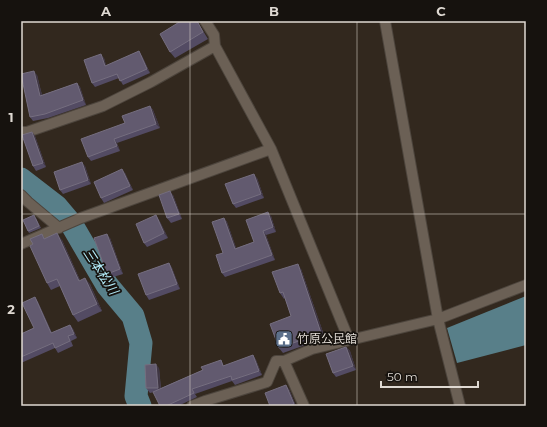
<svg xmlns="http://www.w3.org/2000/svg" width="547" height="427" viewBox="0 0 547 427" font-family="Montserrat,'Noto Sans JP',sans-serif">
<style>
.water{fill:#587f89}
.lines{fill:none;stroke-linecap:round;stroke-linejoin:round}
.river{stroke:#587f89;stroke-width:23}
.minor-casing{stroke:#4d453d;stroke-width:12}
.minor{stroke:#6b6055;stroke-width:10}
.wall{fill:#534b63}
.shaded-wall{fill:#3f3643}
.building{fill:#625a6f;stroke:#756e7f}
.grid{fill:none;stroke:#dfd9d2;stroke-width:1;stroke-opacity:0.55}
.labels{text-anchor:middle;stroke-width:3.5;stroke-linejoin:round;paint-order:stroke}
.poi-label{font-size:12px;fill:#dfd9d2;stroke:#16120e;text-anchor:start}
.water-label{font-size:13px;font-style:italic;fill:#b3ecfa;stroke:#16120e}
.neatline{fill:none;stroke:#dfd9d2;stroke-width:1.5}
.grid-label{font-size:13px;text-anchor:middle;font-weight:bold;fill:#dfd9d2}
</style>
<rect width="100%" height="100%" fill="#32281e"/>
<path class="water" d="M526,296V345L457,363L447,328Z"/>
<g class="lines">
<path class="river" d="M21,179L56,206L72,225L107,285L133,316L141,343L136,396L140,406"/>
<defs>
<path id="minor" d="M205,21L214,35L215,46L271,149L349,340
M385,21L438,319L460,406
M21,132H27L103,106L151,82L215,46
M21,195L28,202L59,228
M21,244L81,218L271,149
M284,361L304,406
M192,406L205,401L267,382L276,361H284L312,349L438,319L526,285"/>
</defs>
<use href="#minor" class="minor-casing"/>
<use href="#minor" class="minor"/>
</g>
<path class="wall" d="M197,21L208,39L175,58L170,52Z
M139,51L142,56L150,73L123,85L119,78L95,87L92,83L104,58L106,66Z
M37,75L42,95L77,83L80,87L86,105L48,118L33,121L30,117Z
M150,106L153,110L160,128L117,143L120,151L91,161L88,157L125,123Z
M32,132L35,136L46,167L36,171L33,166Z
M85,166L91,184L63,194L60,190Z
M125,173L133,190L104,203L101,198Z
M257,178L264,198L236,208L233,204Z
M173,195L182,219L171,223L167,218Z
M156,215L159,220L168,238L147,247L144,243Z
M271,216L276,232L266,235L275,260L225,277L222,273L224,218L227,222L236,248L254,242Z
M36,218L41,228L29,233L28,231Z
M42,234L45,239L62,240L80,280L90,284L102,311L78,322L73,315L60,286L51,290L47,283Z
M110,238L123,274L110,278L107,274Z
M169,263L172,268L180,289L149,300L146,295Z
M301,269L325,338L283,353L279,348L291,316L285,298L284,299L280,293Z
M35,297L38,302L52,333L70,325L73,329L77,338L71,341L73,346L58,353L55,348L21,363V334L34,328Z
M346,347L350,351L356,370L336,377L333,373Z
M253,355L256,360L262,375L235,385L232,381L195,394L197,397L178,406H160L154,392L150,393L146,388L159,368L161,388L203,370L221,360L224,366Z
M289,389L296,406H270Z"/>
<path class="shaded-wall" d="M139,51L142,56L150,73L147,69Z
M101,54L104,58L108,71L105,66Z
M34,71L37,75L43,100L40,96Z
M77,83L80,87L86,105L83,100Z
M150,106L153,110L160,128L156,124Z
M32,132L35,136L46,167L43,163Z
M114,139L117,143L120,151L117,146Z
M82,162L85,166L91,184L88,180Z
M122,169L125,173L133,190L130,186Z
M254,174L257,178L264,198L261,194Z
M170,191L173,195L182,219L179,214Z
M268,212L271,216L276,232L273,227Z
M156,215L159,220L168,238L164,233Z
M224,218L227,222L238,253L235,249Z
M263,231L266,235L275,260L272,255Z
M57,233L62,240L83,287L79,281Z
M107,234L110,238L123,274L120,269Z
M169,263L172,268L180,289L177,284Z
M298,264L301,269L325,338L321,333Z
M85,278L90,284L102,311L97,304Z
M35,297L38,302L54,338L51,333Z
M70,325L73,329L77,338L74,334Z
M346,347L350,351L356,370L353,366Z
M253,355L256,360L262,375L259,371Z
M156,364L159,368L161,392L158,388Z
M286,385L289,389L296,406L294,404Z"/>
<path class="building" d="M181,21H197L203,32L170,52L160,34Z
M139,51L147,69L120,81L117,74L92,83L84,60L101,54L105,66Z
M34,71L40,96L77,83L83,100L45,114L30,117L21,74Z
M150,106L156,124L114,139L117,146L88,157L81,139L125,123L122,116Z
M32,132L43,163L33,166L22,135Z
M82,162L88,180L60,190L54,172Z
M122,169L130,186L101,198L94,182Z
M254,174L261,194L233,204L225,184Z
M170,191L179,214L167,218L159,195Z
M268,212L273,227L263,231L272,255L222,273L216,255L223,253L212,222L224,218L235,249L254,242L246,220Z
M34,215L39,226L28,231L23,220Z
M156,215L164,233L144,243L136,224Z
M57,233L79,281L85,278L97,304L73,315L57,279L47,283L30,246L33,244L30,239L42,234L44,239Z
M107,234L120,269L107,274L94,238Z
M169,263L177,284L146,295L138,274Z
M298,264L321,333L279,348L270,324L291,316L283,292L280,293L272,272Z
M35,297L51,333L70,325L74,334L68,336L70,341L55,348L53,343L21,357V334L34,328L22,303Z
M346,347L353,366L333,373L326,354Z
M253,355L259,371L232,380L231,376L192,389L194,393L166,406H160L153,392L203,370L201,367L221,360L223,366Z
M156,364L158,388H146L145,365Z
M286,385L294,404L289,406H270L265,393Z"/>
<path class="grid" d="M190,21V406M357,21V406M21,214H526"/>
<defs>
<symbol id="civic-square" viewBox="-11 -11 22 22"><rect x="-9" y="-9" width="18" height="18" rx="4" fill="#5c6f8a" stroke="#16120e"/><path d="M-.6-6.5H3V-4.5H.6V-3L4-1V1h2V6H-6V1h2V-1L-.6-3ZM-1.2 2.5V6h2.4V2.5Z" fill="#fff"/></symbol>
</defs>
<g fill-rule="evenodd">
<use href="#civic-square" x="274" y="329" width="20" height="20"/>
</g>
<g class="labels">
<g class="poi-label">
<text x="297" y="343">竹原公民館</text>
</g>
<g class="water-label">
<text transform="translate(101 271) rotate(57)" y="5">三本松川</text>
</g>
</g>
<rect width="547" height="427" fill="none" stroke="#16120e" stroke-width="44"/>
<path d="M381 381v6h97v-6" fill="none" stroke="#dfd9d2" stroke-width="2"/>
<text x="387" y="381" font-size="12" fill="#dfd9d2" stroke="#16120e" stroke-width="3" paint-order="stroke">50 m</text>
<rect x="22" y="22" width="503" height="383" class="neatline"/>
<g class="grid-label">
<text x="106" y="16">A</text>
<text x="274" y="16">B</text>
<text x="441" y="16">C</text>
<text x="11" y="122">1</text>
<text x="11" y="314">2</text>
</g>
</svg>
